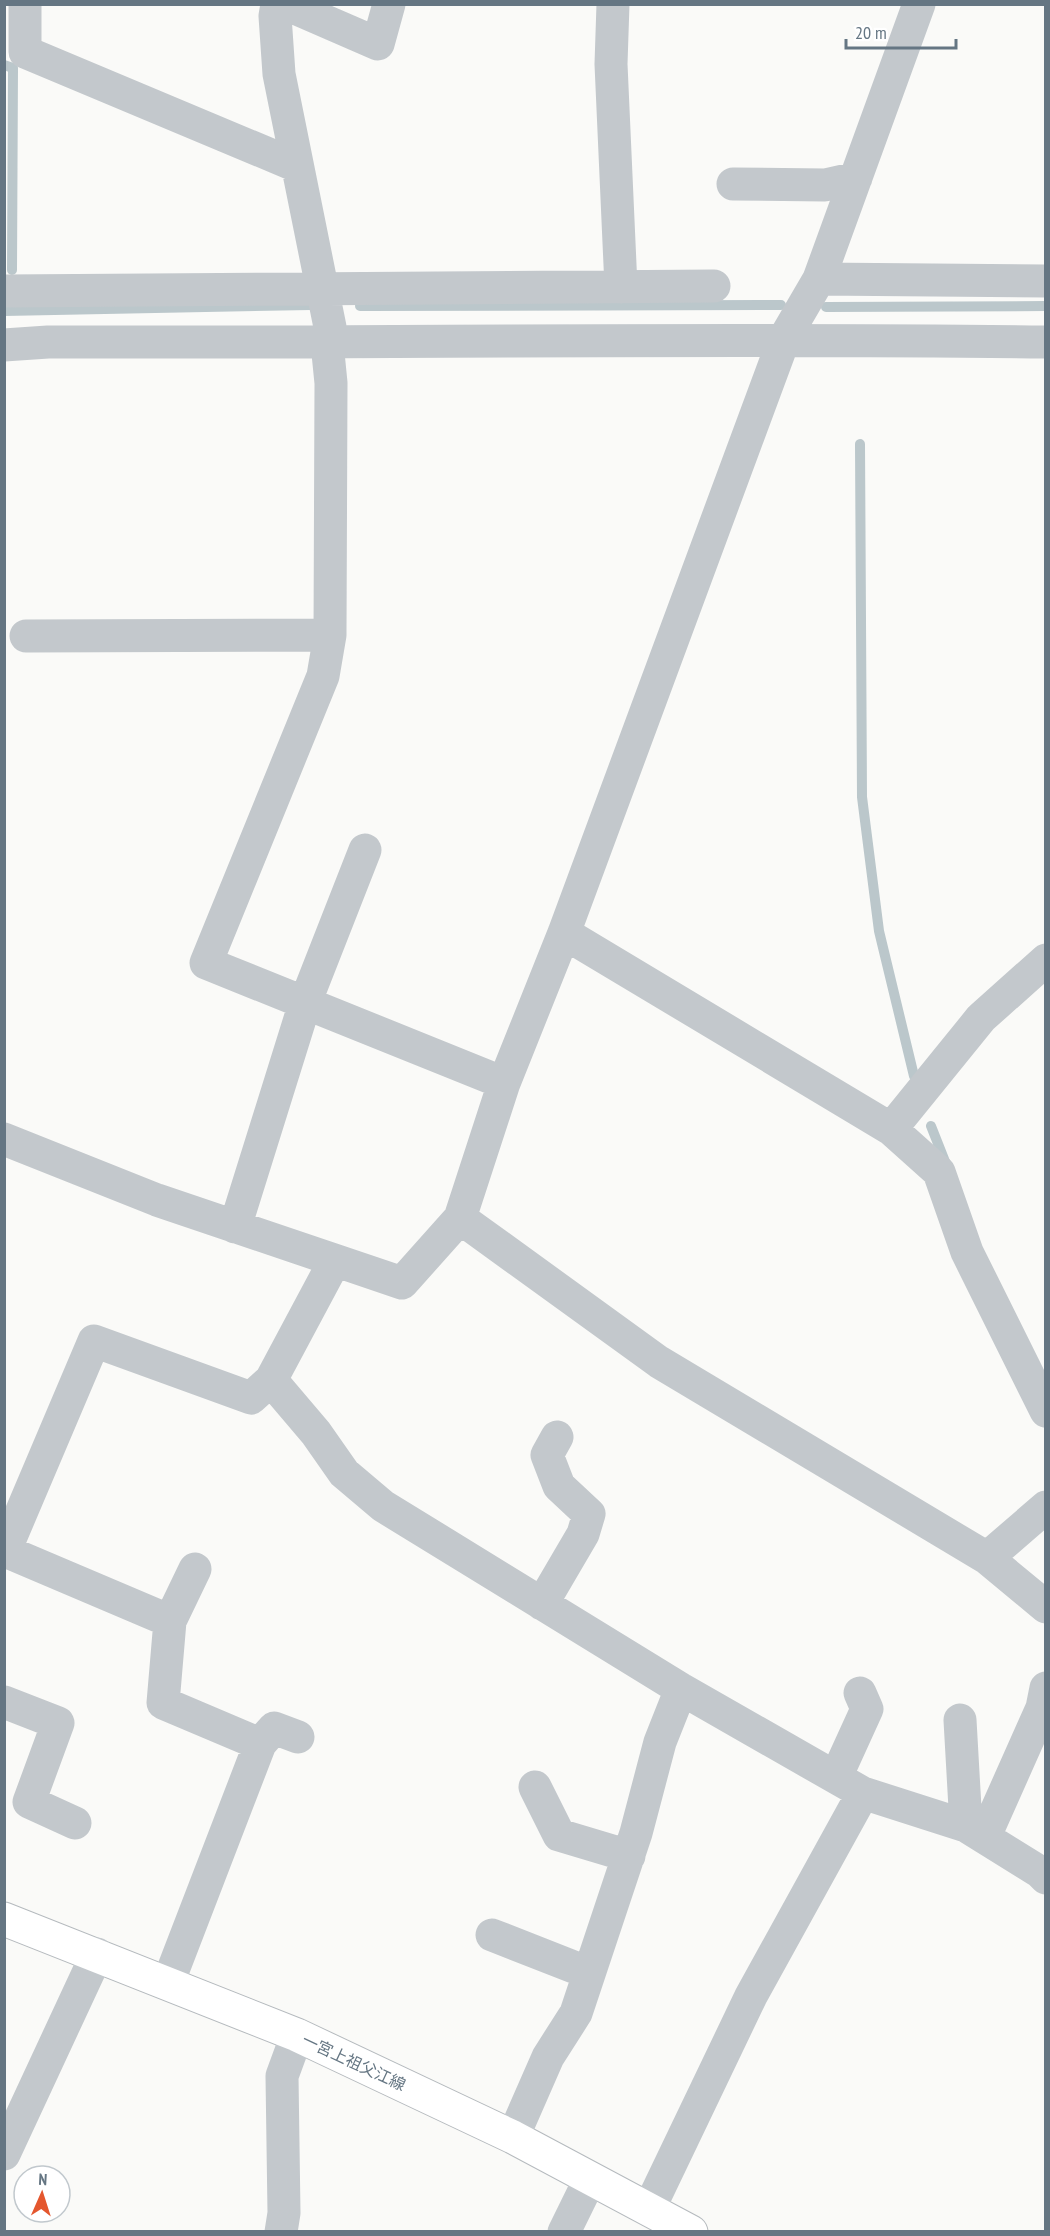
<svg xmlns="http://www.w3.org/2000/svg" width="1050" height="2236" viewBox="0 0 1050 2236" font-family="'PT Sans Narrow','Noto Sans JP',sans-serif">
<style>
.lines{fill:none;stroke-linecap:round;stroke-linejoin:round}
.stream{stroke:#bbc7cb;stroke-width:10}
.major-casing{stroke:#b5babe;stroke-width:35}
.minor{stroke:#c3c8cc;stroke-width:33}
.major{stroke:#fff;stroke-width:33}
.labels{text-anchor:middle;stroke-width:6;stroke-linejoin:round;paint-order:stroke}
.street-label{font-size:16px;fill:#657683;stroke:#fff}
</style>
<rect width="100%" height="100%" fill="#fafaf8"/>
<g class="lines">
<path class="stream" d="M4,65L13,68L12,270
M360,306L781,305
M826,307L1046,306
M4,311L311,305
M860,444L862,797L879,931L914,1076
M931,1126L946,1164"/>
<defs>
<path id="major" d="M4,1919L297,2035L513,2137L691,2232"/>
</defs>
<use href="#major" class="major-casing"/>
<path class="minor" d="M25,4V52L297,166
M277,4L275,16L279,74L330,327L327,343L331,383L330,635L323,676L206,963L504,1083
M286,4L378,44L389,4
M613,4L611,64L621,287
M919,4L819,279L784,339L564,933L504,1083L460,1218L659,1362L987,1558L1046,1607
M733,184L825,185L856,178
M819,279L1046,281
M4,291L714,286
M4,345L48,342C380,343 713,338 1046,342
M26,636L330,635
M564,933L891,1129L981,1018L1046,960
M891,1129L939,1172L967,1252L1046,1411
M4,1139L157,1200L402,1283L460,1218
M235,1227L305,1003L365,850
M271,1380L316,1433L344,1473L383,1506L681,1689L863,1793L966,1826L1040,1872L1046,1878
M5,1551L170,1621L163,1703L260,1744
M4,1553L94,1341L251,1398L271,1380L334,1262
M987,1558L1046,1507
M542,1604L583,1534L589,1514L559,1486L547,1455L557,1437
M170,1621L195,1569
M4,1702L58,1723L29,1802L75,1823
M960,1720L966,1826
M836,1777L867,1709L860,1693
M535,1787L559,1835L629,1856
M985,1836L1042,1708L1046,1688
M492,1935L589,1973
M168,1983L260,1744L274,1728L298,1737
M513,2137L548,2057L576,2013L636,1833L660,1742L681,1689
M4,2154L97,1954
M649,2209L751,1996L863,1793
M281,2232L284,2213L282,2076L297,2035
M564,2232L590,2179"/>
<use href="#major" class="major"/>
</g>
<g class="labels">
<g class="street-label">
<text transform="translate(354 2062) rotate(25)" y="6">一宮上祖父江線</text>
</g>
</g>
<rect width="1050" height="2236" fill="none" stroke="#657683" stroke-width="12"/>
<g transform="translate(42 2194) rotate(3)"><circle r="28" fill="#ffffff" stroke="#c1c8cd" stroke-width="1.5"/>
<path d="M0-4.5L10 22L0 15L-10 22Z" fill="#e4572e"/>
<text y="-9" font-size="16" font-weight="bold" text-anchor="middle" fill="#657683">N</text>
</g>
<path d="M846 39v9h110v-9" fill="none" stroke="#657683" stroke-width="3"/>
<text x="855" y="39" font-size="18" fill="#657683" stroke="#ffffff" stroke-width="4.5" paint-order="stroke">20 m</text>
</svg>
